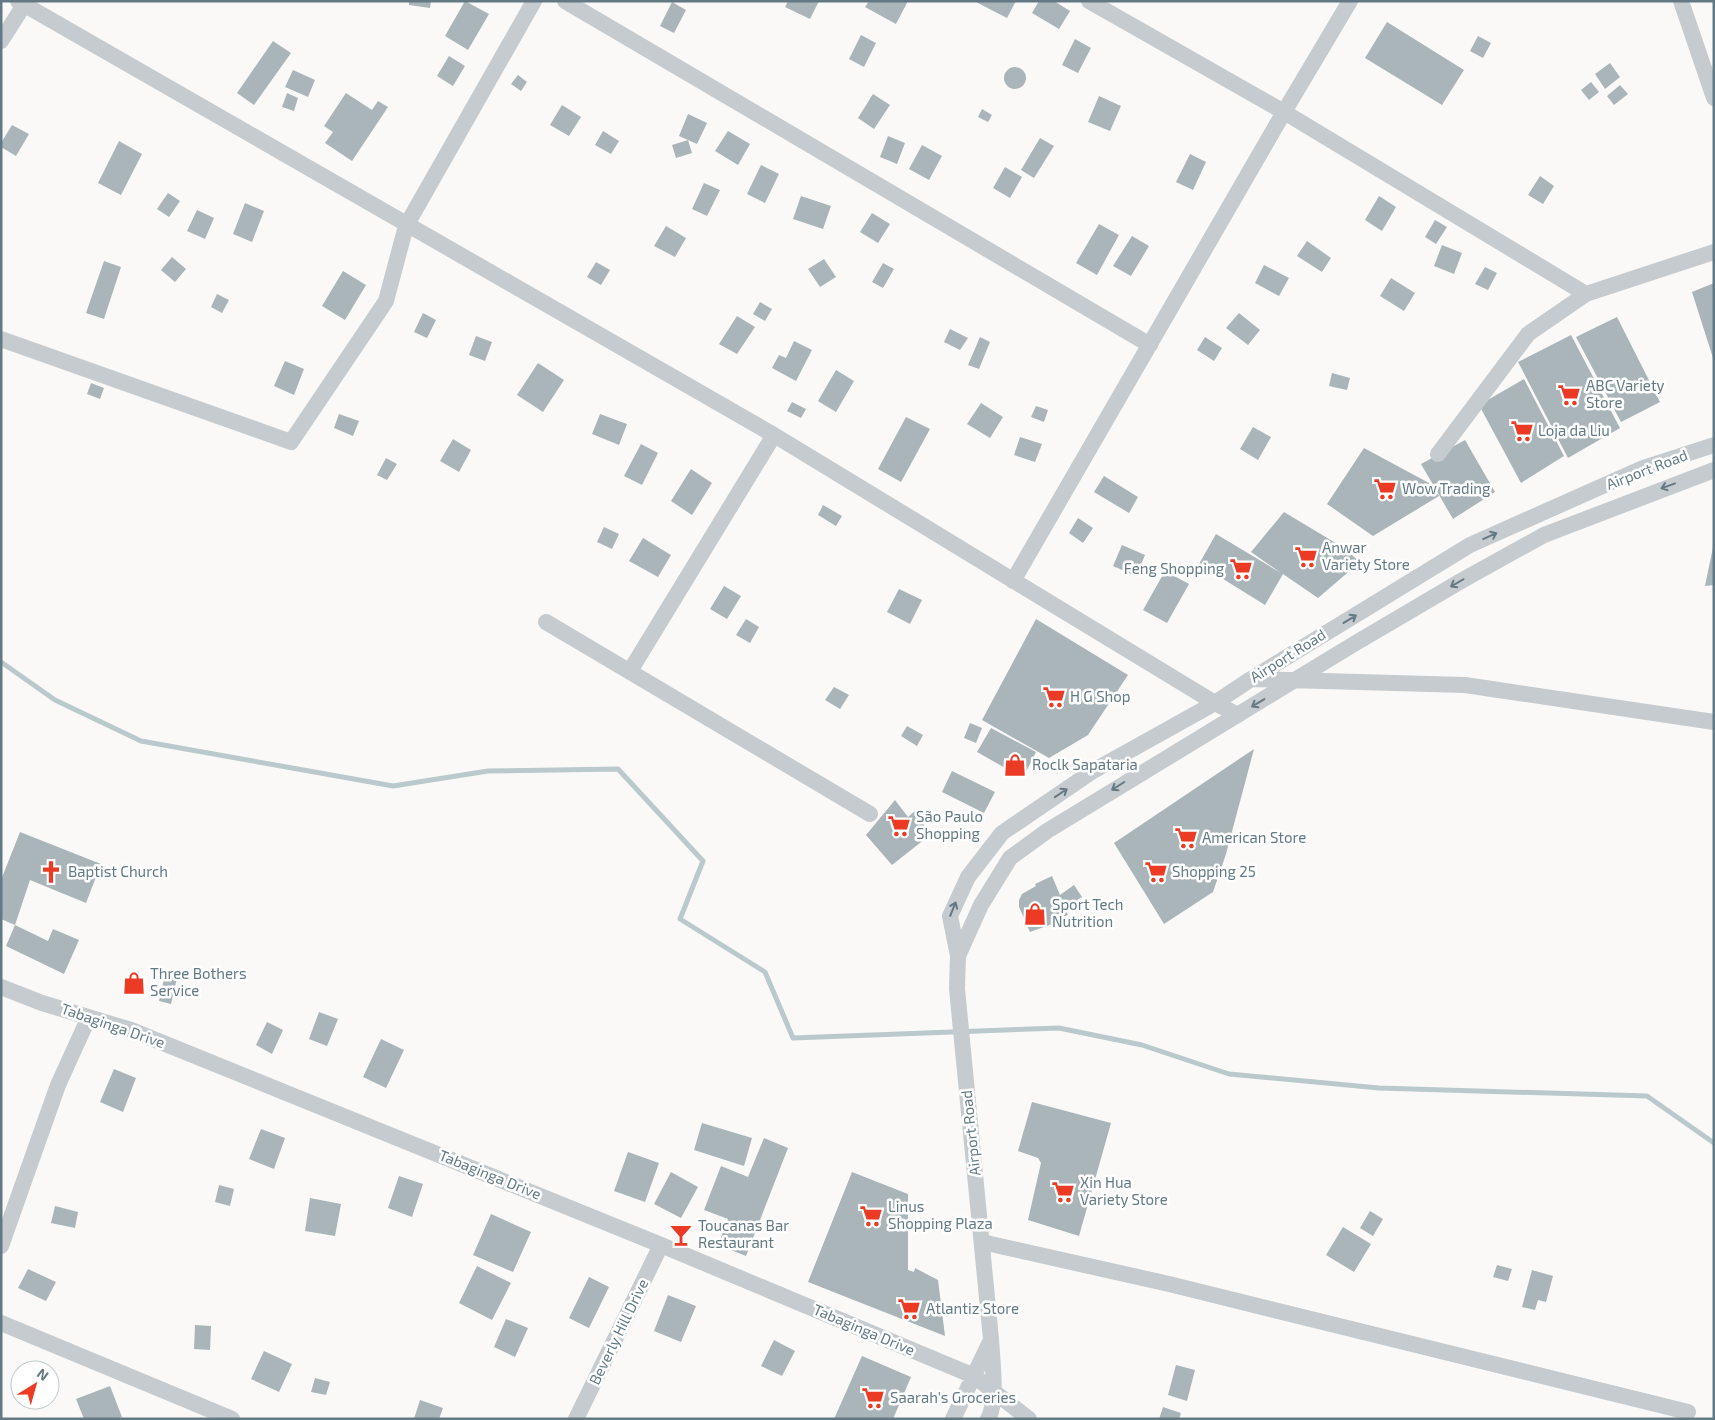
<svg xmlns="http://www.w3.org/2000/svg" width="1715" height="1420" viewBox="0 0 1715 1420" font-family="'Exo 2',sans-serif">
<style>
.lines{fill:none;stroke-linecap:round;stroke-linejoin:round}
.stream{stroke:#bac9cb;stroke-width:5}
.building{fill:#a9b5b9}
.minor{stroke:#c5cbce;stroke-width:16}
.oneway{stroke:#637a84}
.labels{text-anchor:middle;stroke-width:5;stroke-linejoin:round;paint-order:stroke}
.poi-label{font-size:15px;fill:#637a84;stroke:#fff;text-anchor:start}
.street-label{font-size:15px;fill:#637a84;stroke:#fff}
</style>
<rect width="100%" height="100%" fill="#faf9f7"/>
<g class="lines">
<path class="stream" d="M1,662L55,700L141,741L393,786L488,771L618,769L703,861L680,919L765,972L793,1038L1059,1028L1142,1045L1229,1074L1379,1088L1647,1096L1714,1143"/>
</g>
<path class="building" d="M409,1H431L430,8L409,5Z
M465,1L489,14L468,50L445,36Z
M788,1H819L810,19L785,7Z
M869,1H908L896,24L865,7Z
M974,1H1016L1007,18Z
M1039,1H1054L1070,11L1059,29L1032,13Z
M672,2L686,10L674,33L660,26Z
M1387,22L1464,70L1442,105L1365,58Z
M861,35L876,43L864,67L849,59Z
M1478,36L1491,43L1483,58L1470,51Z
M1075,39L1091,48L1078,73L1062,65Z
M273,41L291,53L254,105L237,93Z
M449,56L465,66L453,86L437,76Z
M1610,63L1620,77L1605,89L1595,74Z
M1004 78a11 11 0 1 1 22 0a11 11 0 1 1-22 0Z
M293,70L315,80L308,97L285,87Z
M518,75L527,82L521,91L511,84Z
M1591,82L1599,92L1589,100L1581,90Z
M1620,85L1628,94L1614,105L1607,96Z
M287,93L298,98L294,111L282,107Z
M346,93L372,110L378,101L388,107L352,161L325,143L333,132L324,126Z
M873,94L890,105L874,129L858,118Z
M1099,96L1121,106L1110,131L1088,122Z
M562,105L581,117L569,136L550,125Z
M982,109L992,115L988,122L978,117Z
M688,114L707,123L697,144L679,136Z
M12,125L29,134L16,156L1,147V143Z
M603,131L619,141L611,154L595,145Z
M728,131L750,144L738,165L715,151Z
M888,136L905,143L897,164L880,157Z
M1040,138L1054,146L1034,178L1021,170Z
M688,140L692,153L676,158L672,145Z
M119,141L142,154L121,195L98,183Z
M922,145L942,156L929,180L909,169Z
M1190,154L1206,162L1193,190L1176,182Z
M761,165L779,174L765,203L747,194Z
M1005,167L1022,177L1010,198L993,188Z
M1540,176L1554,186L1543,204L1528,195Z
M704,183L720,190L707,216L692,209Z
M168,193L180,201L169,217L157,209Z
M801,196L831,206L823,229L793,219Z
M1379,196L1396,207L1382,231L1365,220Z
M245,203L264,211L252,242L233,234Z
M197,210L214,218L205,239L187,231Z
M872,213L890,224L878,243L860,232Z
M1435,220L1447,227L1436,244L1425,237Z
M1099,224L1119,235L1097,275L1076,263Z
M666,226L686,238L675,257L654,246Z
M1132,236L1149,246L1131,276L1113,266Z
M1307,241L1331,258L1322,272L1297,256Z
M1442,245L1462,253L1454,274L1434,266Z
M172,257L186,269L175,282L161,270Z
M824,259L836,277L820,287L808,269Z
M104,261L121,267L104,319L86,313Z
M596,262L610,270L601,285L587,277Z
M883,263L894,269L883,288L872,282Z
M1264,265L1289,278L1279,296L1255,283Z
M1485,267L1497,273L1488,290L1475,284Z
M343,271L366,285L345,320L322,306Z
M1391,278L1415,293L1404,311L1380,296Z
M1714,283V358H1713L1692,292Z
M217,294L229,300L222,313L211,307Z
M760,302L772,309L765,321L753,314Z
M423,313L436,320L427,338L414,332Z
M1239,313L1260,330L1248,345L1226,328Z
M737,316L755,327L737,354L719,344Z
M1617,317L1660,402L1621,422L1576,337Z
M950,329L968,338L960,350L944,342Z
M1571,335L1620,428L1568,458L1518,362Z
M476,336L492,342L485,361L469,355Z
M980,337L990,342L979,369L968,365Z
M1205,337L1222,348L1214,361L1197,350Z
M794,341L812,350L796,381L772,368L779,355L786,358Z
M285,361L304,369L294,395L274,386Z
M538,363L564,380L543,412L517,395Z
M836,370L854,381L836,412L818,401Z
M1332,373L1350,378L1347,390L1329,386Z
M1524,379L1564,456L1521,483L1479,405Z
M91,383L104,388L100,399L87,394Z
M792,402L806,409L801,418L787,411Z
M981,403L1003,417L990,438L967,424Z
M1036,406L1048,410L1044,422L1031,417Z
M339,414L359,421L353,436L334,428Z
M600,414L627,424L619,445L592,434Z
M906,417L930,429L901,482L878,469Z
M1253,427L1271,437L1258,460L1240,449Z
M1020,437L1042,444L1035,462L1014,455Z
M453,439L471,450L459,472L440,461Z
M1465,440L1495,492L1453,519L1421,464Z
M641,444L658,453L642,485L624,476Z
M1364,448L1429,483L1439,496L1373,536L1327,504Z
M386,458L397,464L387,480L377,475Z
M691,469L712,483L692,515L671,501Z
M1104,476L1138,497L1129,513L1094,492Z
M823,505L842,516L836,526L818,515Z
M1284,512L1344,548L1360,562L1318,598L1283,574L1265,605L1199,564L1216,534L1281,573L1251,552Z
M1078,518L1093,528L1083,543L1069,533Z
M604,527L619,534L612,549L597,542Z
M643,538L671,555L658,577L629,561Z
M1122,545L1145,555L1136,576L1113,566Z
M1713,547L1714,585L1705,586Z
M1165,571L1189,584L1167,623L1143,610Z
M724,586L741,596L727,619L710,609Z
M899,589L922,600L910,624L887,612Z
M746,619L759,627L750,643L736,635Z
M1036,619L1128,675L1088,735L1049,758L982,720Z
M834,687L849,695L840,709L825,700Z
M970,723L982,728L976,743L964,738Z
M907,726L923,735L917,746L901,736Z
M991,728L1036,752L1023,778L977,752Z
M1254,749L1226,854L1213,892L1164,924L1114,843Z
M952,771L995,792L984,813L942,792Z
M895,800L908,817L915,811L930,835L892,865L866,835Z
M20,832L101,864L86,903L30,880L15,925L1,919V880Z
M1052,876L1060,895L1074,885L1082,897L1065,908L1068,915L1051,922L1052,924L1030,932L1019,907V900L1022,894L1036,886L1035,884Z
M15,925L48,941L53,929L79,940L64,974L6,946Z
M165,975L177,978L171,1004L159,1001Z
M319,1012L338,1019L327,1046L309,1039Z
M267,1022L283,1030L272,1054L256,1045Z
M381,1039L404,1050L386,1088L363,1077Z
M114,1069L136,1078L123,1112L100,1102Z
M1032,1102L1111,1123L1079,1236L1028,1220L1041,1163L1038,1158L1018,1151Z
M702,1123L752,1138L744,1166L694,1150Z
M261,1129L285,1138L274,1169L249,1159Z
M764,1138L788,1148L746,1256L718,1245L728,1219L704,1210L721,1166L748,1177Z
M628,1152L659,1163L645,1202L614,1191Z
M671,1172L698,1187L681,1218L654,1204Z
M852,1172L908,1194V1270L914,1272L915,1268L938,1280L945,1336L808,1282Z
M399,1176L423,1184L412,1217L388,1208Z
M219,1185L234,1189L230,1206L215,1202Z
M310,1198L341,1204L335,1236L305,1231Z
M55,1206L78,1212L75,1228L51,1223Z
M1370,1211L1383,1219L1373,1236L1360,1228Z
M491,1214L531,1232L513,1272L473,1255Z
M1343,1227L1371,1244L1354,1272L1326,1255Z
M1497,1265L1512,1269L1508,1281L1493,1277Z
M477,1266L511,1283L492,1320L459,1303Z
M28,1269L56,1282L46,1301L18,1288Z
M1532,1270L1553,1276L1546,1302L1538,1300L1535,1310L1522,1307Z
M589,1277L609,1287L589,1328L569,1318Z
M668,1295L696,1306L681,1342L654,1331Z
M506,1319L528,1328L515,1357L494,1347Z
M195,1325L211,1326L210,1350L194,1349Z
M774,1340L795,1351L782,1376L761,1366Z
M264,1351L292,1364L279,1392L251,1379Z
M862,1356L911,1377L893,1419H834Z
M1176,1365L1195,1370L1187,1401L1168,1395Z
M315,1378L330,1382L326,1395L311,1392Z
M110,1386L122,1417L116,1419H84L76,1399Z
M420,1400L443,1408L439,1419H414Z
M1163,1407L1181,1413L1179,1419H1159Z"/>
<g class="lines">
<path class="minor" d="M18,1L774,435L1215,703L1238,715
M565,1L1150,345
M1089,1L1284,112L1586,294L1714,252
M1681,1L1714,98
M1,41L24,5
M1,339L291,442L386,301L406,226L534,1
M1438,454L1528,334L1586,294
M1013,581L1284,112L1350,1
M546,622L870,814
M630,671L774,435
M1251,679L1465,685L1714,722
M958,956L981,905L1010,858L1047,831L1354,644L1461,581L1544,535L1714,470
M1,987L42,1003L131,1030L661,1245L974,1376L1029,1419
M982,1242L1169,1284L1688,1412
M1,1246L58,1085L89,1017
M1,1323L232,1419
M576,1419L661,1245
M953,1419L990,1342
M988,1419C998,1402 992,1359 991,1339L957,989L958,956L950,916L968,877L1002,833L1093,771L1215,703L1251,679L1470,545L1643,468L1714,445"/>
</g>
<defs><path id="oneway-shaft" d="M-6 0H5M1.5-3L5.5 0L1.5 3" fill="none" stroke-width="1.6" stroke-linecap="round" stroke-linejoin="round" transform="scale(1.25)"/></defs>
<g class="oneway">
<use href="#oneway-shaft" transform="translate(1668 486) rotate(160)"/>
<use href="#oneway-shaft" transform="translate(1490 536) rotate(-24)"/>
<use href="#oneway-shaft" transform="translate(1457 583) rotate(150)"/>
<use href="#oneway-shaft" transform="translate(1350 619) rotate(-31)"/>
<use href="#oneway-shaft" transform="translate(1258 703) rotate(149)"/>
<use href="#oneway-shaft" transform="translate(1118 786) rotate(148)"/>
<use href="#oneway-shaft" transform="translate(1061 793) rotate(-34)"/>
<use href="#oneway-shaft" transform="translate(953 909) rotate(-68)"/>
</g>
<defs>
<symbol id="supermarket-bare" viewBox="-9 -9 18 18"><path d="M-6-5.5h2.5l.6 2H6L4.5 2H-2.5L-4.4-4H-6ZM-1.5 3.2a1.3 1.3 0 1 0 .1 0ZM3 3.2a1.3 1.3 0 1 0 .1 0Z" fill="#ec3b25" stroke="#fff" stroke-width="2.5" paint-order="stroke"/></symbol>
<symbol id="shop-bare" viewBox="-9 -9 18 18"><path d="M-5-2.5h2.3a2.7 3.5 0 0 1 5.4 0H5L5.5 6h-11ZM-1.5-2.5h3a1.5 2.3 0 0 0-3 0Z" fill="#ec3b25" stroke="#fff" stroke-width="2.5" paint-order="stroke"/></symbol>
<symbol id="church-bare" viewBox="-9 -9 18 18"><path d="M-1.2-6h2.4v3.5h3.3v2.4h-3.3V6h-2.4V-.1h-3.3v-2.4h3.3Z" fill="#ec3b25" stroke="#fff" stroke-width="2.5" paint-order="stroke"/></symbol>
<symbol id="bar-bare" viewBox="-9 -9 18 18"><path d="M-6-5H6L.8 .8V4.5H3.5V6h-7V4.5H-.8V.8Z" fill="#ec3b25" stroke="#fff" stroke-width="2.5" paint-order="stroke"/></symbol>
</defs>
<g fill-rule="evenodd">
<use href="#supermarket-bare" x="1553" y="379" width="32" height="32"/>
<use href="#supermarket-bare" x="1506" y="415" width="32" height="32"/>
<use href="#supermarket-bare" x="1369" y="473" width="32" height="32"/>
<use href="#supermarket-bare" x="1290" y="541" width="32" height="32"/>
<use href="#supermarket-bare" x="1225" y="553" width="32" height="32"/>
<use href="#supermarket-bare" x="1038" y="681" width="32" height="32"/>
<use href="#shop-bare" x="999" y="749" width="32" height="32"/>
<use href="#supermarket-bare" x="883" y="810" width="32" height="32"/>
<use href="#supermarket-bare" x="1170" y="822" width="32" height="32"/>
<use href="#church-bare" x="35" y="856" width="32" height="32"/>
<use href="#supermarket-bare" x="1140" y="856" width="32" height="32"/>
<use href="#shop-bare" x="1019" y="898" width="32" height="32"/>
<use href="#shop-bare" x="118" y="967" width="32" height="32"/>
<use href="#supermarket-bare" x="1047" y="1176" width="32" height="32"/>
<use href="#supermarket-bare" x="855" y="1200" width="32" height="32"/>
<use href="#bar-bare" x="665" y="1219" width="32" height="32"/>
<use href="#supermarket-bare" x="893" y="1293" width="32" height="32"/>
<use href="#supermarket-bare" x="857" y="1382" width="32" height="32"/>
</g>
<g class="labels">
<g class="poi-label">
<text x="1586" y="391">ABC Variety<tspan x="1586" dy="17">Store</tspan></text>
<text x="1538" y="436">Loja da Liu</text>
<text x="1402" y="494">Wow Trading</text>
<text x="1322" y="553">Anwar<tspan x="1322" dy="17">Variety Store</tspan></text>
<text x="1224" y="574" text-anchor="end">Feng Shopping</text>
<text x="1070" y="702">H G Shop</text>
<text x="1032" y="770">Roclk Sapataria</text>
<text x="916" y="822">São Paulo<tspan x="916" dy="17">Shopping</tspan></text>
<text x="1202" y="843">American Store</text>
<text x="68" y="877">Baptist Church</text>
<text x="1172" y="877">Shopping 25</text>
<text x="1052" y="910">Sport Tech<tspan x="1052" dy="17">Nutrition</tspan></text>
<text x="150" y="979">Three Bothers<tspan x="150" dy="17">Service</tspan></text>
<text x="1080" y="1188">Xin Hua<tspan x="1080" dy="17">Variety Store</tspan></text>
<text x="888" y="1212">Linus<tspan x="888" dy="17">Shopping Plaza</tspan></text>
<text x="698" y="1231">Toucanas Bar<tspan x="698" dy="17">Restaurant</tspan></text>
<text x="926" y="1314">Atlantiz Store</text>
<text x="890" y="1403">Saarah's Groceries</text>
</g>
<g class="street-label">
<text transform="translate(1647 470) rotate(-21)" y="5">Airport Road</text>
<text transform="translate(1288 656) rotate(-32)" y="5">Airport Road</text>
<text transform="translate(113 1026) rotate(19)" y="5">Tabaginga Drive</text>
<text transform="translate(971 1133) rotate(-96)" y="5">Airport Road</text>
<text transform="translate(490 1175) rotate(22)" y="5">Tabaginga Drive</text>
<text transform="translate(864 1330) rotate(23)" y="5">Tabaginga Drive</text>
<text transform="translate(619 1332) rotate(-64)" y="5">Beverly Hill Drive</text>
</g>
</g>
<rect width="1715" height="1420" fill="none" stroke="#637a84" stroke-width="5"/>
<g transform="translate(35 1385) rotate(37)"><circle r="24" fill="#ffffff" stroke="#c1cace"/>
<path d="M0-4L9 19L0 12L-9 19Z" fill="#ec3b25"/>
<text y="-8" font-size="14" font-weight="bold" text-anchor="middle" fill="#637a84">N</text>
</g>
</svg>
